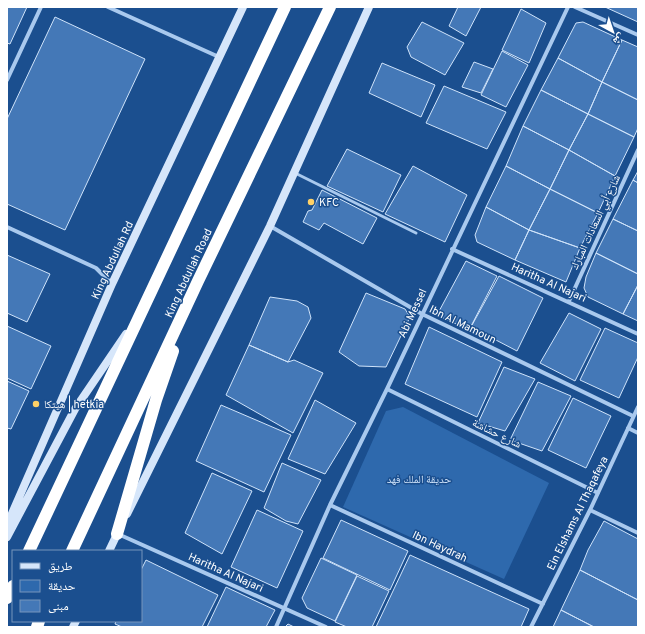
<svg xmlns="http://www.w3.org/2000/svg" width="645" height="634" viewBox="0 0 645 634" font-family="Overpass,'Noto Naskh Arabic',sans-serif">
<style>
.green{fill:#2e69ad}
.building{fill:#4478b7;stroke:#cfe3fa}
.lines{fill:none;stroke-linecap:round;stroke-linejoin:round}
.lane{stroke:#a9c9ee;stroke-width:3}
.street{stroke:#a9c9ee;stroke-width:4}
.secondary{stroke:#d6e6fa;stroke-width:8}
.highway{stroke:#fff;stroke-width:12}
.poi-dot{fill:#ffd166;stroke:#1b4f8f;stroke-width:1.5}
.labels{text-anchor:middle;stroke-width:3;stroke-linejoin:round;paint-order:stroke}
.poi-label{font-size:11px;fill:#fff;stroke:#1b4f8f;text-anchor:start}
.street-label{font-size:11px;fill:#fff;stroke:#1b4f8f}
.park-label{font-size:11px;fill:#cfe3fa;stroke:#1b4f8f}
</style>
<rect width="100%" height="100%" fill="#1b4f8f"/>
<path class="green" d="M403,407L549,483L504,579L343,507L386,411Z"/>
<path class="building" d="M7,7H27L10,44L7,43Z
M458,7H481L466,36L449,26Z
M605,7H638V22Z
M521,9L546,23L529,63L502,50Z
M55,17L145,59L65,230L7,204V119Z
M422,22L464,43L445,75L411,57L407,47Z
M583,22L622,40L602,82L558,58L576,23Z
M622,40L638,47V100L602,82Z
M502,51L528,65L506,107L481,95Z
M558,58L602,82L588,114L541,90Z
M474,62L493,69L481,93L462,87Z
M382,63L435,85L421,117L369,93Z
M602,82L638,100V128L634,137L588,114Z
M444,86L506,112L487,149L426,123Z
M541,90L588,114L569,150L523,126Z
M588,114L634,137L615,176L569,150Z
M523,126L569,150L550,189L506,166Z
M347,149L401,175L383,212L327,186Z
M569,150L615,176L598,213L550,189Z
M413,166L467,195L445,242L385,214Z
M506,166L550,189L529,230L486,207Z
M638,171V183L633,180Z
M633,180L638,183V231L613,219Z
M550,189L598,213L580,248L529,230Z
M322,190L377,218L363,244L324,223L319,230L303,222L308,211L312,210Z
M486,207L529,230L515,260L477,242L475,235Z
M613,219L638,231V274L596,253Z
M529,230L580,248L566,282L515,260Z
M596,253L638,274V285L623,314L588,297L584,288L586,277Z
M7,255L50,274L27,322L7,313Z
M466,261L497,276L469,330L437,315Z
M499,276L543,298L517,351L471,327Z
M638,285V321L623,314Z
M366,293L405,309L410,317L386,367L359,366L339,352Z
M270,297L297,301L308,307L311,318L288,362L249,345Z
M569,313L601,329L575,381L540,363Z
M7,326L51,346L31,389L7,378Z
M429,327L502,362L477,417L405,384Z
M605,328L638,343V357L619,398L580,380Z
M249,345L288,362L294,360L323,373L293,433L226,395Z
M504,367L535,379L505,431L478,423Z
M7,381L29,391L11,429L7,428Z
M538,382L571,396L542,451L510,440Z
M573,398L611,416L586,468L548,450Z
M315,400L356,423L325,474L288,459Z
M221,405L291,435L264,492L196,461Z
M282,463L321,480L298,524L286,521L264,508Z
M212,473L252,491L222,554L185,533Z
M257,510L303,531L277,588L231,567Z
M341,520L408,551L390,590L323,558Z
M604,521L638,539V600L580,570L588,550Z
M410,555L529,609L521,627H376Z
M321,558L357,575L335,621L307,608L302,598Z
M146,560L218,595L202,627H122L115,624L116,621H141V570Z
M580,570L638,600V627H594L561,610Z
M357,576L389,591L372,627H347L335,622Z
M226,587L275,610L266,627H207Z
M561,610L594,627H553Z
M288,624L294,627H285Z"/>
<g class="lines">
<path class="lane" d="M295,173L416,233"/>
<path class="street" d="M108,7L219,57
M575,7L638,35
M7,80L41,7
M270,226L422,314L633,416
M7,227L96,268L112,284
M452,249L638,334
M569,301L638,150
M387,389L598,493
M628,428L638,433
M330,505L543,604
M590,510L638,533
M118,534L326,627
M276,627L330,505L387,389L568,7
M531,627L590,510L638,407"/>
<path class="secondary" d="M127,514L270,226L369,7
M7,525L112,284L243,7
M7,537L75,409L126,334
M109,551L119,530
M73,627L76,621"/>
<path class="highway" d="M117,534L156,400L173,351
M29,551L285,7
M72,551L198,281L330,7
M7,598L13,586
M37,627L39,621"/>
</g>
<g class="poi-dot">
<circle cx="311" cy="202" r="4"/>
<circle cx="36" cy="404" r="4"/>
</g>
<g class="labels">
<g class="poi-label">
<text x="319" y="206">KFC</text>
<text x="44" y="408">هيتكا | hetkia</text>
</g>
<g class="street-label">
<text transform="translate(595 222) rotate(-65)" y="4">شارع أبي السعادات المبارك</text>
<text transform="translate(112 260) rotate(-65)" y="4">King Abdullah Rd</text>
<text transform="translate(188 273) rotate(-65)" y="4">King Abdullah Road</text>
<text transform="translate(549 282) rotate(24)" y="4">Haritha Al Najari</text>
<text transform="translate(412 313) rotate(-65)" y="4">Abi Messel</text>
<text transform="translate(463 324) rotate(26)" y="4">Ibn Al Mamoun</text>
<text transform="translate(497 433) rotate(26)" y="4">شارع حشاشة</text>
<text transform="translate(577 513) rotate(-64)" y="4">Ein Elshams Al Thaqafeya</text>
<text transform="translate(440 546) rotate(25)" y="4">Ibn Haydrah</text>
<text transform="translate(226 572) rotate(24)" y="4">Haritha Al Najari</text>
</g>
<g class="park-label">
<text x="419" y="483">حديقة الملك فهد</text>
</g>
</g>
<rect width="645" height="634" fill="none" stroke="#ffffff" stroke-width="16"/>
<rect x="12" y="550" width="130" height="72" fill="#1b4f8f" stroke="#7695bc"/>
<rect x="20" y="563" width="20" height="6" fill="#d6e6fa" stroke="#7695bc"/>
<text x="48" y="570" font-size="12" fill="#ffffff">طريق</text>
<rect x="20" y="580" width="20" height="12" fill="#2e69ad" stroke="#7695bc"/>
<text x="48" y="590" font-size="12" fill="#ffffff">حديقة</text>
<rect x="20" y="600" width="20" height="12" fill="#4478b7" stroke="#7695bc"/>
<text x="48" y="610" font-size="12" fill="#ffffff">مبنى</text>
<g transform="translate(613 32) rotate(140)" stroke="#1b4f8f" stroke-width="3" paint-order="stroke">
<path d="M0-3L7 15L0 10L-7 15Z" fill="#ffffff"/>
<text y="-6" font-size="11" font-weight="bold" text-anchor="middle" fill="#ffffff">ش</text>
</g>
</svg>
